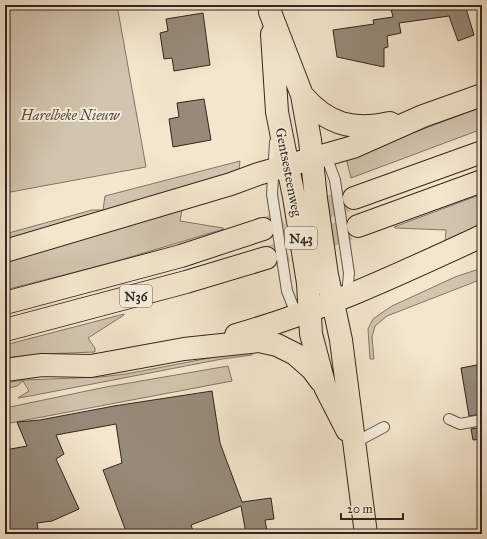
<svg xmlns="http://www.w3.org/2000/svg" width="487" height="539" viewBox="0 0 487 539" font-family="'IM FELL Great Primer',serif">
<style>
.green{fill:#d2c5af;stroke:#827667}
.building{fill:#968a79;stroke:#31261f}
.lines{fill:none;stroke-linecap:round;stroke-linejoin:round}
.primary-tunnel{stroke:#ccc0aa;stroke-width:22;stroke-dasharray:22 11;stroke-linecap:butt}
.lane-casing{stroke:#62564a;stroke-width:12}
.primary-casing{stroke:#31261f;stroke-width:24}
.lane{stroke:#f7efde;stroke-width:10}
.primary{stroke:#f3e6cd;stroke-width:22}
.labels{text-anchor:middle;stroke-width:4;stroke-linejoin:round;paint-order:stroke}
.shield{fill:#f7efde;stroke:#6c6258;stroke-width:1}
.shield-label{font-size:13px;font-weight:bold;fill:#31261f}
.park-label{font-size:14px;font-style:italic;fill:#594e43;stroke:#f7efde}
.street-label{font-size:14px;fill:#31261f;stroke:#f7efde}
</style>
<rect width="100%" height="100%" fill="#f3e6cd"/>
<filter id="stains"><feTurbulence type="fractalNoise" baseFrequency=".005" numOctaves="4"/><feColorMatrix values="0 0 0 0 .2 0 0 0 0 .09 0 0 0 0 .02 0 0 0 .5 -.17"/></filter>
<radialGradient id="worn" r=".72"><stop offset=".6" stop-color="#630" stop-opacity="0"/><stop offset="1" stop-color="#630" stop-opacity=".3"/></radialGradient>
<path class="green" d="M5,5H117L146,167L5,193Z
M482,107V129L351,178L346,158Z
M240,161L239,171L5,244V234L92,210H103L105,196Z
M482,194V227L445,242L446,230L395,228L394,227Z
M182,210L180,221L223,228L224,229L114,262L5,290V259Z
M482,268V279L387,316L375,326L372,337L374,359H370L368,329L373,319L380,314L392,306L455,277Z
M124,314V315L88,338L95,348V352L42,354L5,358V345Z
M251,350L252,355L222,359L30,396L18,398L29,391L23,381L17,386L5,389V383L24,380L100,377L126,374Z
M228,366L232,381L5,424V408L106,387Z"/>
<path class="building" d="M390,5H465L474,35L458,41L449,16L399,23L401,33L387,36L388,47L384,48V67L337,57L333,30L374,24L373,20L393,17Z
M203,13L210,65L174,71L172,58L164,59L160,33L168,31L166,19Z
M204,99L211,140L173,147L169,119L179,117L177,103Z
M482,364V414L469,416L461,368Z
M212,391L220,443L242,502L271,498L274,519L265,520L267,531L246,534L241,506L191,525L194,534H127L103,470L122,463L116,424L56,435L64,454L56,459L79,509L52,521L37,523L39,534H5V450L27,446L17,422L40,420L114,406Z
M482,427V439L473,440L471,429Z"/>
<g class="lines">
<path class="primary-tunnel" d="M263,229L354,198
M266,258L358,226"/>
<defs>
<path id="lane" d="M275,142L272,194L287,291L297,316
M325,153L335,180L349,273L347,296
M449,419L460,424L482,420
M354,443L384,427"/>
<path id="primary" d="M270,12L302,95L310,140L316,199L327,275L341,340L366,534
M272,34L277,112L294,197L308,283L311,334L325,387L347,430
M302,95C328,125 353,131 390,123
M354,198L482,152
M358,226L482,181
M5,251L231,184L258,174L353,147L423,116L482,95
M5,303L181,256L263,229
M5,330L186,282L266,258
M236,335C321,311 402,273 482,236
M5,370L42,365L91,366L184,349L259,341L277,345L295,354L312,369L321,381"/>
</defs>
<use href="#lane" class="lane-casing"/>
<use href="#primary" class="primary-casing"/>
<use href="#lane" class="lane"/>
<use href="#primary" class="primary"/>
</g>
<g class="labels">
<g class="shield">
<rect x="285" y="227" width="32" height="22" rx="3"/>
<rect x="120" y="285" width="32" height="22" rx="3"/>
</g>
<g class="shield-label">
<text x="301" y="243">N43</text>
<text x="136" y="301">N36</text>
</g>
<g class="park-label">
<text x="70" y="120">Harelbeke Nieuw</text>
</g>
<g class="street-label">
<text transform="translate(289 172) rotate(79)" y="5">Gentsesteenweg</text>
</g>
</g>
<rect width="487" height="539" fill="none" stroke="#f3e6cd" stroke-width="20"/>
<rect x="6" y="6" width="475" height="527" fill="none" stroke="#31261f" stroke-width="2"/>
<rect x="10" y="10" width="467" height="519" fill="none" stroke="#31261f"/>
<path d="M341 513v6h62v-6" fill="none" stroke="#31261f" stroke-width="2"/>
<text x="347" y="513" font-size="12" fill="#31261f" stroke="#f7efde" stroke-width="3" paint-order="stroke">20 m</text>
<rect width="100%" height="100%" filter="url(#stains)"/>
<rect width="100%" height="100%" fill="url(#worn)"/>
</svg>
